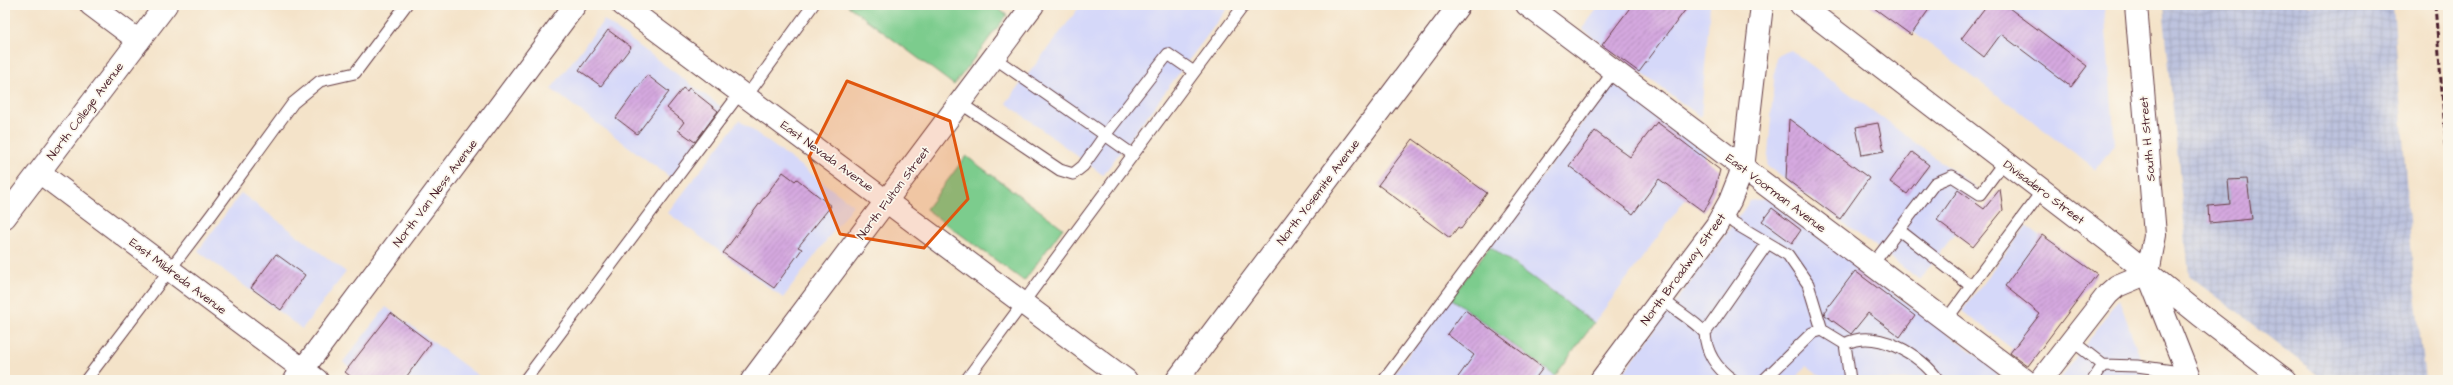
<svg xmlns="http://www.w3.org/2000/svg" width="2453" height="385" viewBox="0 0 2453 385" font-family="'Architects Daughter',sans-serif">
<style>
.built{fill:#d5d8f9}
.industrial{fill:url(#industrial-grid)}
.green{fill:#7bcc8d;stroke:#62765c}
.building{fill:url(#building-hatch)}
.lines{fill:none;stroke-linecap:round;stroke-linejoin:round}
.lane-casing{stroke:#643c43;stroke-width:13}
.street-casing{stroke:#643c43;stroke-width:24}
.secondary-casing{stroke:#643c43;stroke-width:24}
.lane{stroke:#fff;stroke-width:11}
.street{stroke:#fff;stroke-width:22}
.secondary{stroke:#fff;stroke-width:22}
.rail{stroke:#4a1f2b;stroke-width:3;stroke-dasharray:6 3;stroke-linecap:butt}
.marked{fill:#e0560e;fill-opacity:0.2;stroke:#e0560e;stroke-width:3;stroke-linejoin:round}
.labels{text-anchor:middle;stroke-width:3.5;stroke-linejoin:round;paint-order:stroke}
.street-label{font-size:12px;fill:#4a1f2b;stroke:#fbf7ec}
</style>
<defs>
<pattern id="industrial-grid" width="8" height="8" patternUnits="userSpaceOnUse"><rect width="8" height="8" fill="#bdc3de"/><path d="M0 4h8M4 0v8" fill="none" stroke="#a4a7bf"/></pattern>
<pattern id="building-hatch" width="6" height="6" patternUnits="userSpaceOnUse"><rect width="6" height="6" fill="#d5a9e0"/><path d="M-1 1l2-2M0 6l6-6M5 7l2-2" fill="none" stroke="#af89b6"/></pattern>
</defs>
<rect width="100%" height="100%" fill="#fbf7ec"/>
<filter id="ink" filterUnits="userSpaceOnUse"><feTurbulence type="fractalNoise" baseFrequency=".025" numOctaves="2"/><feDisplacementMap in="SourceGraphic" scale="8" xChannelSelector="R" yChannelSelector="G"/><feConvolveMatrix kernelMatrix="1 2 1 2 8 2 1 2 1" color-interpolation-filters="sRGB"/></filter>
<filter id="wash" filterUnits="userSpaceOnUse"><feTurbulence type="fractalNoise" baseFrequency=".012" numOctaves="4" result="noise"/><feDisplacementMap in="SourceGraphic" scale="16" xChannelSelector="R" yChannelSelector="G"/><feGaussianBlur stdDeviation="0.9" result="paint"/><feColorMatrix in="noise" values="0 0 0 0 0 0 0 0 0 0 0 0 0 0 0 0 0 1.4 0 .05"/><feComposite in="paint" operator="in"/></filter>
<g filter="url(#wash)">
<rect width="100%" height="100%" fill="#f4e3c9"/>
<path class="built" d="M1081,5H1230L1103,175L1006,103Z
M1600,5H1710L1701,117L1582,29Z
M1877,5H2104L2115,143L2096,169Z
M604,20L724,109L671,178L551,89Z
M1791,50L1984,194L1920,280L1767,166L1776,56Z
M1612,83L1706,153L1697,181L1685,200L1594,323L1490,246Z
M739,120L853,205L783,298L668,213Z
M241,193L346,272L302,329L198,251Z
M1766,198L1999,372L1993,380H1825L1806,366L1795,380H1618L1750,201Z
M2026,226L2079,265L2014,350L1962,311Z
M1451,298L1555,376L1552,380H1389Z
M2119,299L2148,380H2059Z
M386,307L484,380H367L343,362Z"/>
<path class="industrial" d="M2163,5H2393L2414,285L2425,380H2324L2189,275Z"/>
<path class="green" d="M847,5H993L1007,15L954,85Z
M966,156L1063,228L1024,281L926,209Z
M1490,246L1594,323L1555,376L1451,298Z"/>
<g id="blocks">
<path class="building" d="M1632,5H1689L1639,72L1602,45Z
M1870,5H1932L1911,35Z
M1987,5H2005L2087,66L2071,87L2001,34L1984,57L1961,39Z
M608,30L631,47L601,86L579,70Z
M647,75L669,92L637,134L616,118Z
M683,88L687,91L689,88L718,111L695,142L678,130L684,122L667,108Z
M1789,119L1869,178L1840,219L1786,179Z
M1657,122L1720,170L1714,192L1704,212L1659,179L1633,214L1569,166L1595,131L1630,157Z
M1878,123L1884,151L1862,155L1856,127Z
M1413,139L1487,193L1461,229L1458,227L1450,238L1378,185Z
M1912,152L1929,165L1907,194L1890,182Z
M783,172L795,181L797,179L831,206L798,247L802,249L774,288L723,253Z
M2247,179L2252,219L2209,223L2208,206L2230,204L2228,180Z
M2000,189L2003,210L1973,247L1937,220L1958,190L1984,209Z
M1772,208L1801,230L1792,243L1762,221Z
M2042,235L2097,274L2028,366L2010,353L2040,314L2005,286Z
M276,254L305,275L281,310L251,288Z
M1855,271L1915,316L1900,337L1868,313L1851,334L1825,315L1824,312Z
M1465,310L1543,368L1534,380H1456L1474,355L1447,334Z
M391,313L431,343L404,380H355L345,372Z"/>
</g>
</g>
<g filter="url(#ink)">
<use href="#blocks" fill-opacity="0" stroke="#643c43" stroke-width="1"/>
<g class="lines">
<defs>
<path id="lane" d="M746,97L813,5
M960,103L1060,170L1073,174L1083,166L1105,135L993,57
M1132,154L1105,135L1168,54L1194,72
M1724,214L1734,223L1788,255L1808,284L1822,330
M1899,230L1971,286
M1872,265L1935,183L1952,176L1980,194L2004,162
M1662,299C1676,311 1692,319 1705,333C1706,353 1716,368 1733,380
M1946,320L2042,191
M1705,333L1767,244
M2071,340L2103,365L2137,366L2187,373
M1845,344C1875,328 1921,354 1938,380
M86,380L212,214L293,103L320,81L355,73L406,5
M525,380L740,93
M966,380L1244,5
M1384,380L1614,71
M1764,380L1812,333L1822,330L1845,344L1850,380
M2093,380L2103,365"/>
<path id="street" d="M91,5L139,41
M623,5L1126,380
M1527,5L2025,380
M39,172L317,380
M5,217L166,5
M1177,380L1459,5
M1601,380L1716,226L1730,201L1743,168L1762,5
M2041,380L2108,294L2117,286L2148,273"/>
<path id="secondary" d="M1801,5L2106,239L2200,315L2285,380
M2136,5L2155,235L2148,273
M2148,274L2190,380
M295,380L575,5
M752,380L1033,5"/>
</defs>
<use href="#lane" class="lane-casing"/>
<use href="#street" class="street-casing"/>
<use href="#secondary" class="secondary-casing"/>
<use href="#lane" class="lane"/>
<use href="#street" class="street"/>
<use href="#secondary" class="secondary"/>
<path class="rail" d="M2435,5L2448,167
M2446,5L2448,35"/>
</g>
</g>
<path class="marked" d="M847,81L950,121L968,199L924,248L840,234L809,157Z"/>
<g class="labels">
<g class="street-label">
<text transform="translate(85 111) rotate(-53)" y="4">North College Avenue</text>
<text transform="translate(2147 139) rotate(-95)" y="4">South H Street</text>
<text transform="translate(827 156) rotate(36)" y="4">East Nevada Avenue</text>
<text transform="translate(1318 192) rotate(-53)" y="4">North Yosemite Avenue</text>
<text transform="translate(2044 192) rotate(37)" y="4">Divisadero Street</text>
<text transform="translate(435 193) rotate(-53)" y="4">North Van Ness Avenue</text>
<text transform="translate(893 193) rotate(-53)" y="4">North Fulton Street</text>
<text transform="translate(1776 193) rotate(37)" y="4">East Voorman Avenue</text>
<text transform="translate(1683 269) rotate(-54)" y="4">North Broadway Street</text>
<text transform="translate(178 276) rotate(37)" y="4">East Mildreda Avenue</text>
</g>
</g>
<rect width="2453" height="385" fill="none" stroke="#fbf7ec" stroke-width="20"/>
</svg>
